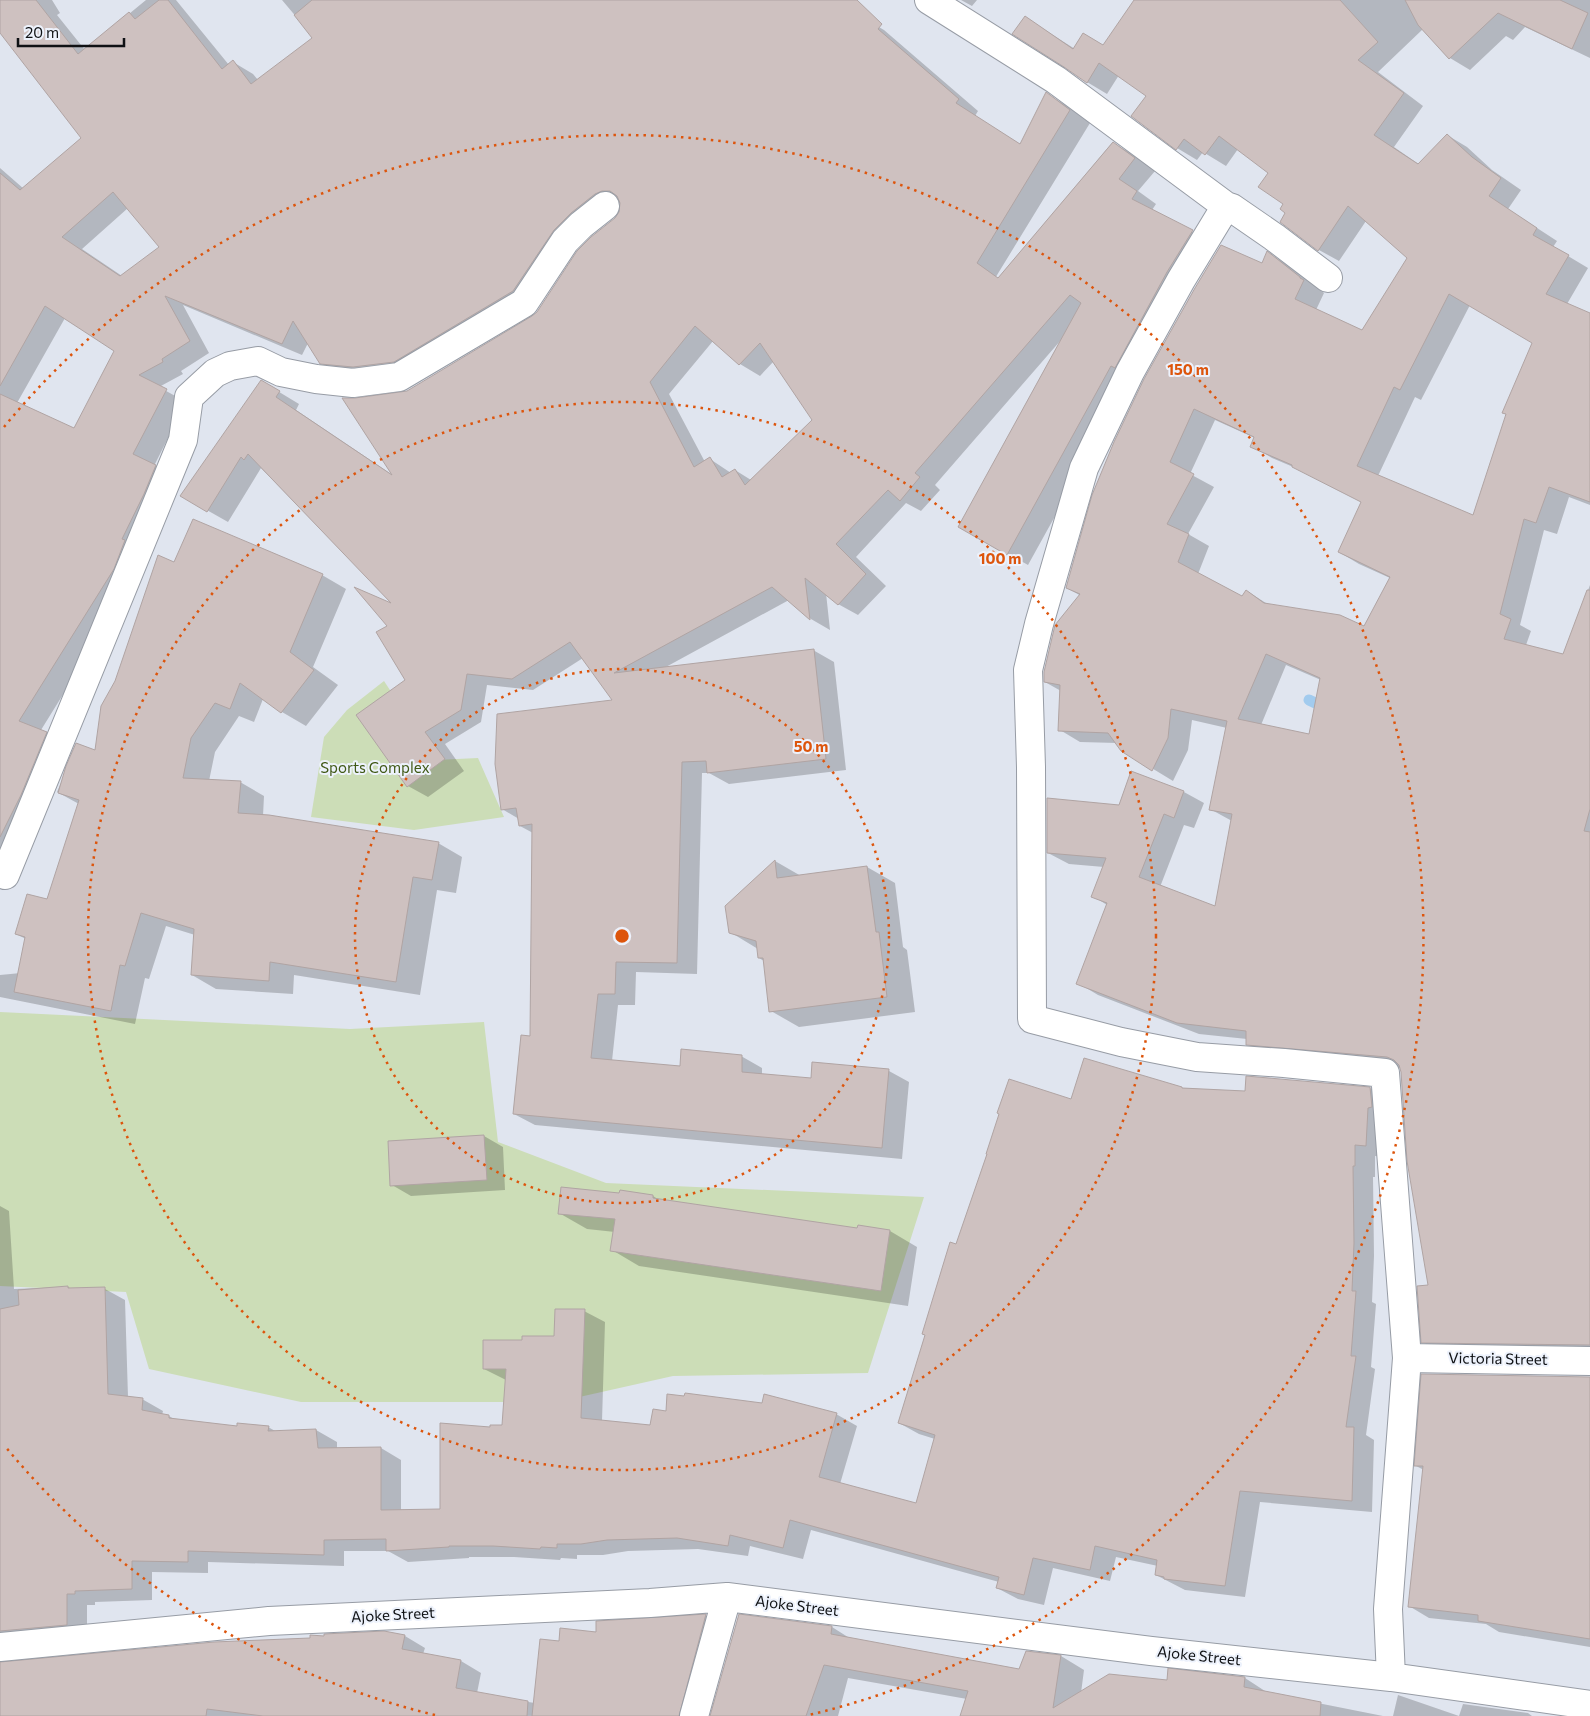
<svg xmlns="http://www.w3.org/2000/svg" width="1590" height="1716" viewBox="0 0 1590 1716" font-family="Commissioner,sans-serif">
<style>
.green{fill:#ccddb7}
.shadow{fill:#0003;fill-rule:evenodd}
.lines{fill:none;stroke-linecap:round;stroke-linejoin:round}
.stream{stroke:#a2cbee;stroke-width:11}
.building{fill:#cec1c0;stroke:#b0a4a3;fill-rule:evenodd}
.minor-casing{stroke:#979ca5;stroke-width:30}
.minor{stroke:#fff;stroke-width:28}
.ring{fill:none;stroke:#dd550c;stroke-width:2.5;stroke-dasharray:2.5 5}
.labels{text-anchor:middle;stroke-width:4;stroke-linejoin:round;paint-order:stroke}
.park-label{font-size:15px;fill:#405916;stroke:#edf2fc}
.street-label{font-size:15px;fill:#0f1114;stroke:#edf2fc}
.centre{fill:#dd550c;stroke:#edf2fc;stroke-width:2.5}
.ring-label{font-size:15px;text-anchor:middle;font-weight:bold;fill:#dd550c;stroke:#edf2fc;stroke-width:4;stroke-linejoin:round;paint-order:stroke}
</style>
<rect width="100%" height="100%" fill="#e0e5ef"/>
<path class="green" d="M384,681L436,760L478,758L504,817L414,830L311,817L324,737L347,710Z
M0,1012L350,1029L484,1022L498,1142L606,1183L924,1197L868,1373L673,1376L557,1402H301L149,1369L126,1292L0,1286Z"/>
<path class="shadow" d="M0,0H52L60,13L57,15L85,50L146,0H176L229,65L233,62L253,74L258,80L314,38L282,0H832L884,30L978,111L975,116L1021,145L1046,94L1066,105L1090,123L994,280L996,281L1112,143L1133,154L1155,171L1138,191L1156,204L1152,210L1213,243L1132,377L1028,565L960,527L1061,340L935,485L940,490L921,511L906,503L856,557L886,586L858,615L838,604L826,593L830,630L811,619L789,600L664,668L813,650L834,662L846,770L729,784L709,773H702L697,974L636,972L635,1005H618L612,1061L681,1067L741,1056L762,1068V1075L812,1080L813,1063L889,1071L909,1082L902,1159L535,1125L514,1114L531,1038L533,833L520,826L519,819L502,809L615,701L583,658L533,690L487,685L481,722L445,744L464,771L428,797L408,786L407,680L388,626L396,606L261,468L228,522L182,496L261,381L299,404L296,410L394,476L355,400L407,392L533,317L616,219L620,213L622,202L616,205L592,224L533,303L415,373L342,375L321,363L308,343L302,355L183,305L209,353L181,371L183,374L159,387L186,402L154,466L175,478L134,580L41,730L66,744L0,870V168L24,189L82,138L4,35L0,33ZM128,208L161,248L122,276L82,249ZM65,318L116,351L75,430L17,403ZM713,341L740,364L760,376L774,361L814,420L751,480L735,470L731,473L710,459L705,462L669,394Z
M961,0H977L972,6Z
M1136,0H1590V58L1525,27L1513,40L1506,36L1470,70L1450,58L1423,29L1378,72L1423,106L1394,147L1420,165L1447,135L1467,147L1492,170L1521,190L1508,209L1557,241L1553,247L1588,268L1567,304L1590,314V505L1569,497L1557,534L1544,530L1520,625L1531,631L1526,645L1564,655L1590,585V1356L1443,1354L1423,1342L1430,1286L1401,1068L1268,1056L1247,1044V1039L1199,1034L1098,995L1078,983L1107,905L1093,896L1104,867L1069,864L1048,853L1120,806L1184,792L1204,803L1194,828L1184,825L1160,887L1216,908L1232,821L1210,809L1227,728L1192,720L1188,750L1173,781L1122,750L1117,743L1080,742L1060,730L1061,691L1045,682L1081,596L1067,588L1262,265L1268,253L1288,265L1324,293L1316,310L1363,332L1408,258L1366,221L1339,261L1319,250L1286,212L1285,204L1270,172L1238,149L1226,166L1203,152L1197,160L1177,148L1148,95L1119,75L1107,94L1087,82L1026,18L1075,49L1103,46ZM1470,305L1534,342L1473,517L1378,476L1415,397L1421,400ZM1215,420L1255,438L1252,446L1272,458L1298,469L1362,502L1339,552L1359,564L1390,578L1365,627L1269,605L1247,591L1242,598L1198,574L1209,546L1188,534L1214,487L1190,474ZM1286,665L1321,680L1310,735L1261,725Z
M174,563L322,575L346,589L313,667L338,685L306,726L282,712L263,699L254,722L239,716L215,752L209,781L240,782L264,796L263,816L438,843L462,857L456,893L437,890L420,995L294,975L293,994L216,989L192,975L195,935L166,926L149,979L145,978L135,1024L0,997V975L52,970L26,939L16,934L48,901L79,804L57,792L77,745L96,752L116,681Z
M775,861L801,876L867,867L895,883L903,947L907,950L915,1012L799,1027L771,1011L764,961L759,958L758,949L730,932Z
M1182,1088L1247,1092L1370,1088L1390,1100L1386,1157L1375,1156V1177H1373L1374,1256L1372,1302L1376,1304L1371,1367L1375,1369L1366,1435L1374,1440L1372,1512L1260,1502L1245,1597L1185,1590L1156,1575L1158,1566L1116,1557L1110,1581L1053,1568L1044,1605L1018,1599L997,1588L999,1582L811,1530L803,1559L750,1546L748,1556L698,1549L628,1551L603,1555H577V1559L561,1558L560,1560L514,1557H469V1558L408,1562L388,1551H344V1566L208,1562V1573L152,1572V1600L95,1602V1605H87V1636L4,1660L5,1663L405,1636L425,1648L423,1654L461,1661L481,1673L477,1693L480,1695L535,1703L560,1642L597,1633L598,1622L706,1616L726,1627L701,1716H0V1206L9,1211L14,1289L68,1287L72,1289H105L125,1300L128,1397L142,1399L163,1411L162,1415L169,1416L177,1421L238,1427H268L277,1432L316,1430L337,1442V1449L381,1448L401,1460V1511H442L491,1429L504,1426L506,1380L484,1369L523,1341L555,1338L584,1311L605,1322L602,1421L651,1427L667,1412L836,1414L857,1426L840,1484L917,1505L935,1439L919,1434L899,1423L957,1245L1072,1101Z
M484,1136L503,1147L505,1190L411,1196L392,1185Z
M653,1196L659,1200L858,1229L859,1226L890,1231L917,1247L908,1306L639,1266L612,1250L615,1232L587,1229L559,1213Z
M1590,1378V1647L1499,1632L1486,1624L1429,1618L1409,1606L1424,1470L1416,1466Z
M832,1627L851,1639L1020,1670L1061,1656L1084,1670L1081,1693L1168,1682L1245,1678L1268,1693L1383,1716H961L967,1699L848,1678L838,1716H712Z
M1398,1695L1459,1716L1463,1704L1528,1713L1532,1716H1393Z"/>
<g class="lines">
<path class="stream" d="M1309,700L1328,709"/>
</g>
<path class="building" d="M0,0H36L78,54L129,12L135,19L159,0H168L222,69L233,60L251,84L312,38L294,15L312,0H857L882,24L878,29L959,99L956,103L1020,144L1046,92L1070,110L977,263L998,278L1113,142L1135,158L1119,179L1137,191L1132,199L1193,230L1167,272L1115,368L1111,366L1007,555L958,527L1081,303L1070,295L915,473L920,477L900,501L888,490L836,544L866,574L838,605L805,578L810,620L772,587L614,673L814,649L826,759L707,773L706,761L682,762L677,963L616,962L615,994H598L591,1058L680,1066L681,1049L742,1055V1072L811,1078L812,1062L889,1069L882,1148L513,1114L521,1035L530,1036L532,824L519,826L516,808L501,810L495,764L497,714L612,700L570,642L512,679L467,674L461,710L425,732L445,759L407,787L356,715L405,680L376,632L387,626L354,587L391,603L248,454L244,460L241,457L207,512L180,496L261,380L280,391L276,397L392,475L342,398H355L407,391L532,316L537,312L577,251L591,237L615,218L619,212L620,203L617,196L610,191H602L595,194L571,213L554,230L513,291L394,362L353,367L320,364L293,321L282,344L165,296L190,341L162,359L163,362L139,375L167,389L133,454L156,465L144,494L122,539L125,540L114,569L19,721L47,732L21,795L0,837V394L74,428L114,351L45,306L0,386V173L20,190L81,138L0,33ZM113,192L159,247L120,276L62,237ZM695,326L739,365L760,343L812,420L745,485L735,469L722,477L710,457L694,467L650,382Z
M1134,0H1340L1378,42L1358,60L1404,93L1374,135L1418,164L1447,134L1472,157L1501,178L1489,196L1537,228L1533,235L1569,255L1546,294L1590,313V502L1549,487L1536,523L1524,519L1500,614L1511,619L1504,639L1563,654L1587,590H1590V809L1584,831L1590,832V1345L1421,1343L1417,1286L1428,1285L1407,1161L1401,1072L1399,1065L1394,1060L1387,1057L1246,1045V1031L1177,1023L1076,984L1107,903L1091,897L1106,858L1047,853V798L1119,805L1131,771L1184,791L1174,818L1164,814L1139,877L1215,906L1232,814L1209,810L1227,721L1171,709L1168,738L1152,771L1121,751L1108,733L1058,731L1060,685L1044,682V672L1055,625L1080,594L1066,588L1092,495L1114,442L1144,379L1195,288L1221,245L1262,263L1267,251L1300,277V278L1304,280L1295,299L1362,330L1407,258L1348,206L1318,251L1280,222L1285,213L1280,209L1283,204L1258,187L1268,173L1219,136L1205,155L1184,139L1176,150L1131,116L1146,96L1099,63L1087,83L1064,67L1012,34L1025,16L1073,49L1083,33L1103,45ZM1449,294L1532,343L1502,413L1506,414L1473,515L1357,466L1394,387L1400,390ZM1194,409L1254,437L1250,447L1292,465V467L1361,502L1338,552L1390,577L1364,626L1340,615L1264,603L1246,590L1242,596L1178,562L1189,534L1167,524L1194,474L1170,462ZM1266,654L1320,678L1309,734L1238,719Z
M1405,0H1560L1588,13L1572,49L1498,13L1449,59L1418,25Z
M193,519L323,574L290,652L314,670L281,713L240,683L230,709L215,703L191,738L183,778L241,781L238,813L269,815L439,842L432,880L413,877L396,982L270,962L269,981L191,975L194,929L141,913L125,966L120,965L111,1011L14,992L25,937L15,934L27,894L47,899L79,800L58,793L66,766L76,743L95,750L101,706L115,681L158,555L174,562Z
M775,860L777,878L867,866L876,932H879L887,997L769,1012L763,958H758L756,941L729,933L725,906Z
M1084,1058L1182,1087V1088L1245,1091L1246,1076L1370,1087L1372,1107L1368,1108L1366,1146L1355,1145V1166H1353L1354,1243L1352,1291H1356L1351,1356H1356L1346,1427H1354L1352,1501L1240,1491L1225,1586L1164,1579V1577L1155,1575L1157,1560L1095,1546L1090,1570L1033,1558L1024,1595L996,1588L999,1577L790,1520L783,1548L730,1535L728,1546L677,1538L607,1540L581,1544H557V1548L541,1547L540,1549L493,1546H449V1547L386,1551V1539L324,1540V1555L188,1551V1562L132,1561V1589L75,1591V1594H67V1625L0,1631V1309L19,1305L18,1290L68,1286V1288L105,1287L108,1394L143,1398L142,1410L169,1415V1418L237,1426V1423L269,1426L268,1431L316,1429L318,1448L381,1447V1510L440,1509V1423L490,1427V1425H502L506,1369H483V1340H522V1336H554L555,1309H585L581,1418L650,1425L653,1409L666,1411L667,1394L684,1396L685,1393L762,1403L764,1394L837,1413L819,1477L916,1503L935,1435L898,1423L925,1335L922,1334L950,1242L956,1244L987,1154H986L999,1114L997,1113L1009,1079L1071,1099Z
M484,1135L487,1180L390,1186L388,1141Z
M561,1187L619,1193L620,1190L653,1195V1198L857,1228L858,1225L890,1230L881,1291L610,1251L615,1219L558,1214Z
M1421,1374L1590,1377V1639L1478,1621V1615L1408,1607L1423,1466H1414Z
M706,1614L679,1716H532L540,1639L559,1641L560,1628L596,1632V1621Z
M739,1614L832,1626L831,1634L1019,1669L1026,1651L1061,1655L1053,1708L1109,1674L1167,1680L1168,1668L1245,1677L1244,1687L1321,1702L1320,1716H960L968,1691L824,1665L806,1716H710Z
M384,1631L405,1635L402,1649L461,1660L456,1688L528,1701L527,1716H263L207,1709L206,1716H0V1662L214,1642L310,1638V1635L324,1636V1634Z"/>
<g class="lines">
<defs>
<path id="minor" d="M929,0L1056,80L1226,206L1232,208L1274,237L1328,278
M1226,206L1181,280L1130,372L1084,468L1039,624L1028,670L1031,767L1032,1019L1121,1042L1197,1057L1284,1063L1385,1073L1407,1358L1388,1609L1391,1677
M5,875L183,440L189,397L215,373L230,366L258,361L281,372L316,379L353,383L399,377L524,303L565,241L581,225L605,206
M1407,1358L1590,1361
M0,1647L269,1621L650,1603L727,1597L1151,1651L1391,1677L1590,1705
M694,1716L727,1597"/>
</defs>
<use href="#minor" class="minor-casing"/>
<use href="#minor" class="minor"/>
</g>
<g class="ring">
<circle cx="622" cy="936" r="267"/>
<circle cx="622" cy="936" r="534"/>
<path d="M435 1715A801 801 0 0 1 4 1445M4 427A801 801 0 1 1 809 1715"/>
</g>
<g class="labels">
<g class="park-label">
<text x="375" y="773">Sports Complex</text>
</g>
<g class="street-label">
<text transform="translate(1498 1359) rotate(1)" y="5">Victoria Street</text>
<text transform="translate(797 1606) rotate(7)" y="5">Ajoke Street</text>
<text transform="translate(393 1615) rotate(-3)" y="5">Ajoke Street</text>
<text transform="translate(1199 1656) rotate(6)" y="5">Ajoke Street</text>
</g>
</g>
<circle cx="622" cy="936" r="8" class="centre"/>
<g class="ring-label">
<text x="1188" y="375">150 m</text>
<text x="1000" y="564">100 m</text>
<text x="811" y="752">50 m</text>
</g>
<path d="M18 38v8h106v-8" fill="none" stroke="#0f1114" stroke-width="2.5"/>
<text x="25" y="38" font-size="15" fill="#0f1114" stroke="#edf2fc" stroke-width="4" paint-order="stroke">20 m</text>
</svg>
